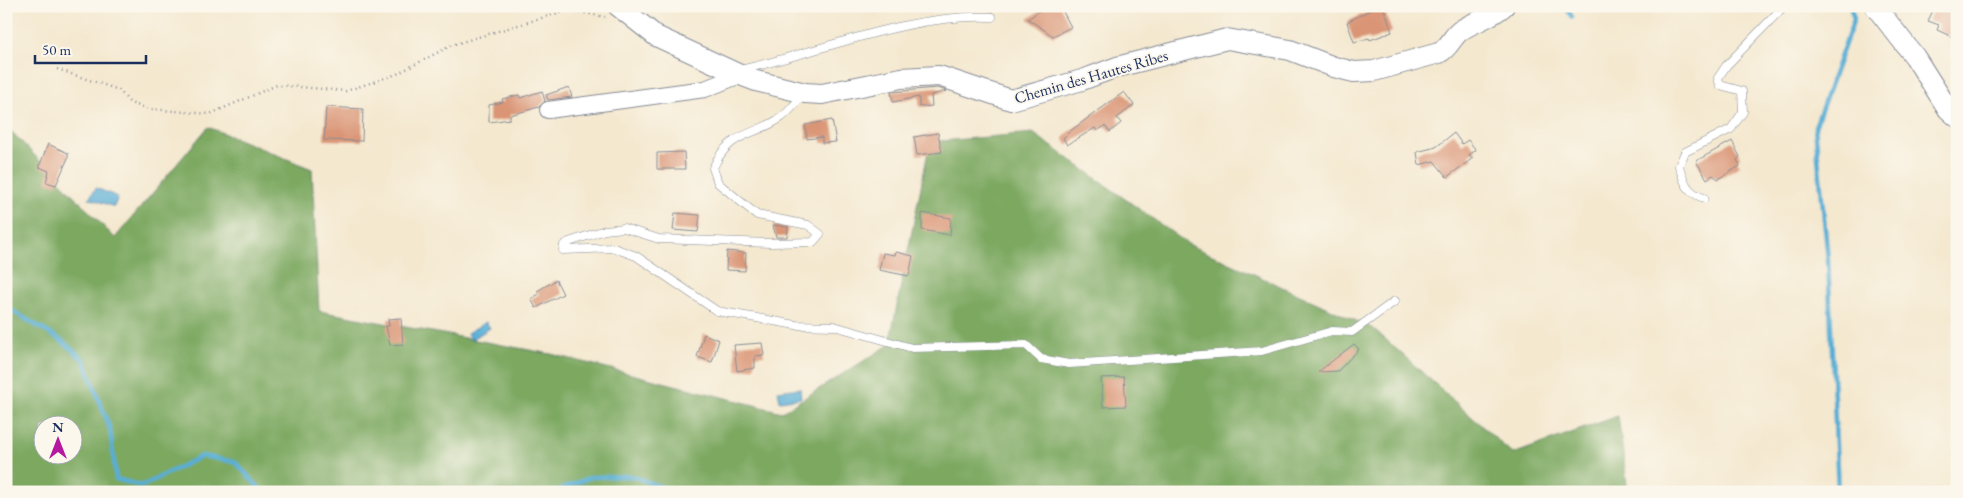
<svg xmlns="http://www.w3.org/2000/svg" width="1963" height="498" viewBox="0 0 1963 498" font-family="'EB Garamond',serif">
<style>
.forest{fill:#7ca861;stroke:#4c6c60;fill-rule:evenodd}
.water{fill:#58aed5;stroke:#3a6e9a}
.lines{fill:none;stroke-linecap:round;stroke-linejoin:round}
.stream{stroke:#58aed5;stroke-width:4.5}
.building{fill:#da9576}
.service-casing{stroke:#888c96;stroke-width:9}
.minor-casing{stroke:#888c96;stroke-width:18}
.tertiary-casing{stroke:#888c96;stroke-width:22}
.path{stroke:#888c96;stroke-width:2.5;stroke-dasharray:1 4;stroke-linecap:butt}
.service{stroke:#fff;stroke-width:8}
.minor{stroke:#fff;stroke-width:16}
.tertiary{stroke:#fff;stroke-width:20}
.labels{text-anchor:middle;stroke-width:4;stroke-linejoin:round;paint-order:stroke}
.street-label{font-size:16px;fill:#1b2f5e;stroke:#fbf7ec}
</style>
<rect width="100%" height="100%" fill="#fbf7ec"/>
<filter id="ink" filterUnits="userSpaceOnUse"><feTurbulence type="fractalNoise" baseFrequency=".02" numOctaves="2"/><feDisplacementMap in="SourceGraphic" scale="10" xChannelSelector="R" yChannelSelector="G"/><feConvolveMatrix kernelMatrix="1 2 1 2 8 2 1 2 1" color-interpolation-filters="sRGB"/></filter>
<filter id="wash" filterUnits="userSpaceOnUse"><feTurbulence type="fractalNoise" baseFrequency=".0096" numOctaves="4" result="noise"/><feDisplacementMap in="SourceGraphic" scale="20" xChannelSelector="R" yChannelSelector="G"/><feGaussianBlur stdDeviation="1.12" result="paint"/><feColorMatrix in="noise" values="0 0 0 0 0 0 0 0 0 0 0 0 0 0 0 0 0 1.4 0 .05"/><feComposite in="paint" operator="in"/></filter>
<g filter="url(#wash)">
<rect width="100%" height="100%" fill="#f4e8cf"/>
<path class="forest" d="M6,126L115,238L208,127L312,169L319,311L551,354L782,412L889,345L930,142L1033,133L1188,244L1374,329L1513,454L1618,416L1628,492H6ZM42,426H72V456H42Z"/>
<path class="water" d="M96,188L118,197L114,207L89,198Z
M486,322L490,328L471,340L467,333Z
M800,388L801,398L780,401L778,391Z"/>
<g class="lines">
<path class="stream" d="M1565,6L1572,17
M6,307L62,341L84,360L110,429L116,479L142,486L202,456L235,462L263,492
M554,492L591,477L632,476L675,492
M1838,492L1828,259L1815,127L1854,19L1850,6"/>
</g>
<g id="blocks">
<path class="building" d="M1046,6H1060L1071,27L1053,36L1028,19Z
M1378,6H1383L1392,32L1370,40L1369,38L1354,42L1347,22Z
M1935,6H1943L1957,13V39L1937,30L1939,25L1928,21Z
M569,87L572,97L548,100L546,95Z
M937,88L947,91L931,95L932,106L919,107V97L893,102L891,92Z
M542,91L545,101L539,107L510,115V119L489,122V105L503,102L502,99L519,95L520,98Z
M1124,92L1134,105L1117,118L1121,123L1110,132L1105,126L1097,131L1095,128L1067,145L1063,138L1070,131Z
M326,107L363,109L362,141L324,140Z
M832,120L836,142L822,143V137L807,139L805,125Z
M938,133L942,152L917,155L914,137Z
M1454,133L1462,144L1468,140L1476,150L1469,155L1473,158L1447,177L1434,161L1419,165L1417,152L1436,147Z
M1732,141L1740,157L1737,160L1740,166L1718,179L1713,175L1707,179L1696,161Z
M48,144L68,153V158L56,185L46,182L49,171L39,167Z
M684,152L685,169H657V153Z
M675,213L700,215L698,232L673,230Z
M922,213L951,218L950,235L922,230Z
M773,225L788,227L787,237H776Z
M727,251L746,253L745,271L726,270Z
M896,252L913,256L909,276L879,270L883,253L895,255Z
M556,280L563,294L536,308L531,299L539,294L537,291Z
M401,318L403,344L390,345L386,326H389L388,319Z
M704,334L719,340L712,362L697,357Z
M762,343L764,355L755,356V368L737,371L734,345Z
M1354,344L1359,349L1338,371L1318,372Z
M1124,377L1126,406L1103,407L1101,378Z"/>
</g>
</g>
<g filter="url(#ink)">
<use href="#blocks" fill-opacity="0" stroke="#888c96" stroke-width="1"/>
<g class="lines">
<defs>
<path id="service" d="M740,70C821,52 909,13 992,17
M804,94C797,101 790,111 782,117C754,137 730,130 713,168L718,183L757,215L808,225L820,234L813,242L771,243L659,239L624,228L605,230L569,242L564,245L563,250L614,248L636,256L717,311L796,325L834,326L912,348L1026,345L1041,359L1069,364L1262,351L1332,331L1352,332L1395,301
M1704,198C1687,193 1684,182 1679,166L1685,152L1731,129L1743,112L1742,91L1720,85L1718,78L1726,66L1784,6"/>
<path id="minor" d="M548,110L705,89L740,75"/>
<path id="tertiary" d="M618,6L656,36L740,75L756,81L805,93L822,94L901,78L939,76L1011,100L1082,80L1117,67L1227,39L1290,50L1334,67L1354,72L1374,71L1439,53C1450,47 1451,38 1460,31C1474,21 1491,18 1504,6
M1875,6L1915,57L1948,109L1957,117"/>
</defs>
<use href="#service" class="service-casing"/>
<use href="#minor" class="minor-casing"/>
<use href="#tertiary" class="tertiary-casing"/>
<path class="path" d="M57,69L119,90L130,103L149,109L210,114L277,85L346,91L397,74L452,45L568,10L605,17"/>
<use href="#service" class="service"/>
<use href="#minor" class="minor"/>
<use href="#tertiary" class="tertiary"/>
</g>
</g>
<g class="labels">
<g class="street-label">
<text transform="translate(1091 76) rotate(-16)" y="6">Chemin des Hautes Ribes</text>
</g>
</g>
<rect width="1963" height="498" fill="none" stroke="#fbf7ec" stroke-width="25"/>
<g transform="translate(58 440)"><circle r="24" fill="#fbf7ec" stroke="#a1a7b3"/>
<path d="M0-4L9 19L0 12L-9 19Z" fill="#b5179e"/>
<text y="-8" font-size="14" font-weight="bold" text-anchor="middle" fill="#1b2f5e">N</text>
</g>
<path d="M35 55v8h111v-8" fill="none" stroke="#1b2f5e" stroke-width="2.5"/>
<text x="42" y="55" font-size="15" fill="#1b2f5e" stroke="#fbf7ec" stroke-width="4" paint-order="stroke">50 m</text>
</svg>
